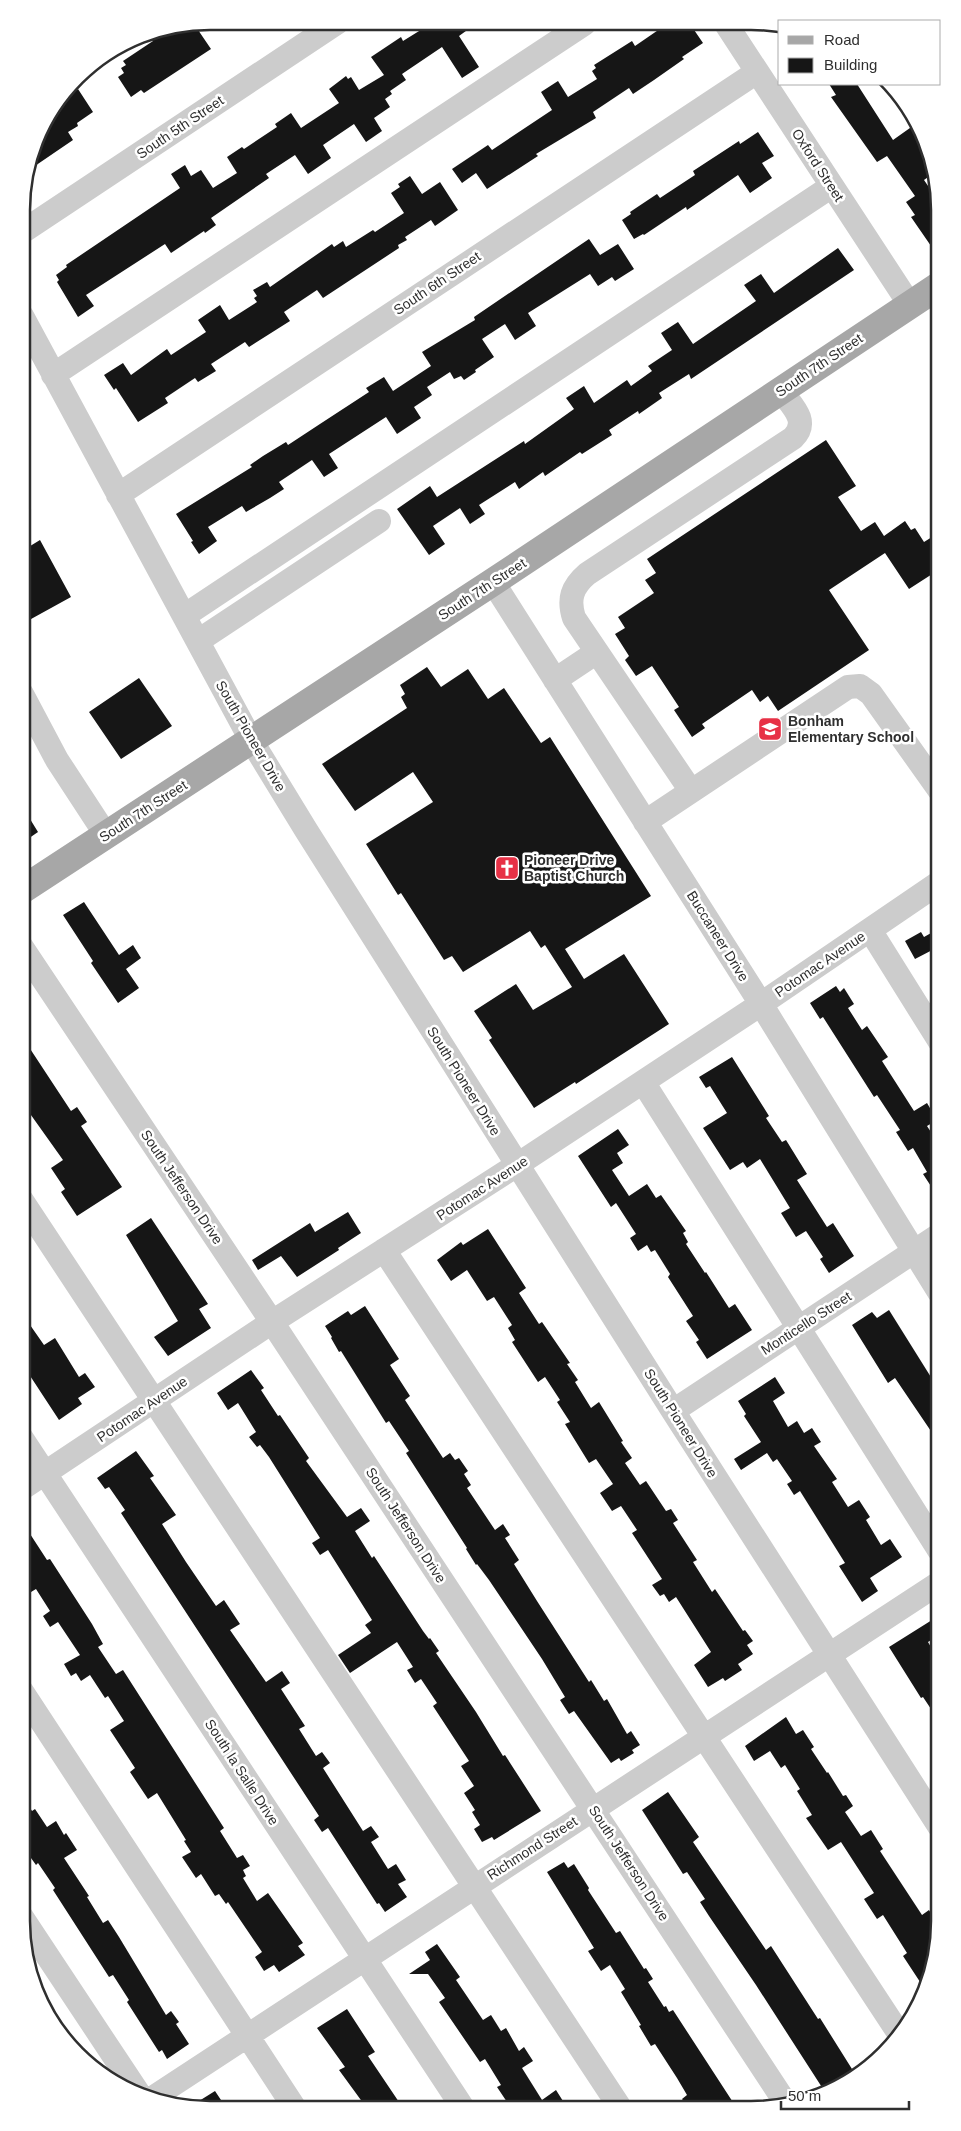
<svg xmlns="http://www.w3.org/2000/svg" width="961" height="2131" viewBox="0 0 961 2131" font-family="Arial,sans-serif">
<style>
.building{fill:#161616}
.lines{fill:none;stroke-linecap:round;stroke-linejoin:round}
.minor{stroke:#ccc;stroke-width:24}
.major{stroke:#a7a7a7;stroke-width:28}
.labels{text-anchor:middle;stroke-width:5;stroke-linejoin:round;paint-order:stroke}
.street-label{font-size:14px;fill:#2f2f2f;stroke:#fff}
.poi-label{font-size:14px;font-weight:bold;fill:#2f2f2f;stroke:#fff;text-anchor:start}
.rim{fill:none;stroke:#2f2f2f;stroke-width:2.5}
</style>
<rect width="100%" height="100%" fill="#fff"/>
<path class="building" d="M432,23H477L459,36L479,67L462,78L442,47L402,74L406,80L390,91L392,94L385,99L390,107L374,118L382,131L366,142L354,124L323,145L331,158L308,174L295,155L266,174L269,178L211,218L216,225L205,233L204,231L171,253L165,244L86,295L94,306L78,317L57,282L59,280L56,275L67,267L66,265L180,188L171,174L185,165L191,176L201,170L213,188L237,173L227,157L242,147L244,149L277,127L275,124L291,113L301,128L339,103L329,89L346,76L348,79L351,77L359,90L384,75L371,57L401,37L403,41Z
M194,24L211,49L144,93L141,90L131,97L118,77L124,73L121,68L126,65L123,61L153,41L148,34Z
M667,24H690L703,43L682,57L684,59L654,80L633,94L629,88L593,112L596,118L536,154L538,156L487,189L476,173L462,183L452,169L488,145L492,150L552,110L541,92L558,81L568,97L597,79L592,71L596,68L594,65L632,41L635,46Z
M829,84H857L893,140L917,123L923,136L918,140L933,163L935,172L924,180L939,202L940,259L911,217L915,215L906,202L915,196L887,156L877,162L831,97L836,95Z
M78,89L93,112L77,123L78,126L68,132L73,140L29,170L41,127L60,101Z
M758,132L774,156L762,163L772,178L750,193L738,175L687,210L686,207L644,235L643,234L634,239L622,220L631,214L630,212L657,194L660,198L695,175L693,171L739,141L740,144Z
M410,176L422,194L440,182L458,210L435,226L431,220L405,237L407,240L398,245L399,248L323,298L317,290L284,312L290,321L249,347L245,342L211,364L216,371L198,382L195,378L165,398L168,403L138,422L116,388L114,390L104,375L123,363L131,375L167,349L171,355L206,332L198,320L220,305L229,320L257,302L254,298L257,296L253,290L267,282L270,287L332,244L334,247L343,241L346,247L373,230L375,232L404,213L391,193L400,187L398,184Z
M589,239L600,255L618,244L634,269L615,281L612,277L598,286L590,274L528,313L536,326L515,340L505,324L482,339L494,357L475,370L476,372L464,380L461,376L454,379L450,372L427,387L432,395L414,407L421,418L397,434L386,417L329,454L338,468L324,477L312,460L279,482L284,489L270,498L246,512L242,506L208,527L217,541L199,554L191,542L193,541L176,514L252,467L250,465L263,456L286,442L288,445L323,422L369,392L366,388L384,377L393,391L431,366L422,352L475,320L474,317Z
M838,248L854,270L691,379L689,374L659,393L662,398L639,414L638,411L609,430L612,435L582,454L580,452L545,476L543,472L519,489L515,482L479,505L485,514L470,524L460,508L433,526L445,544L429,555L397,509L430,486L437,497L524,441L525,444L574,409L566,398L584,386L594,403L627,380L631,386L652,371L648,366L672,350L661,333L678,322L693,344L756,301L744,285L761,274L774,293Z
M826,440L856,486L838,497L861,531L875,522L884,536L905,521L911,530L915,528L924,542L940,532V569L909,589L885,553L829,590L869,650L778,711L768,696L760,702L752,690L702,724L705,728L692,737L674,710L679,707L652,666L636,676L625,660L629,656L615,634L625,628L618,617L654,593L645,580L656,573L647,559Z
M40,540L71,597L22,624V551Z
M427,667L441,687L468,669L488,699L504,688L541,743L550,737L651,896L565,949L584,979L624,954L669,1024L576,1084L575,1082L534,1108L489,1040L492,1038L474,1011L516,984L533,1010L572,987L545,945L541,948L530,931L463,972L452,956L444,960L401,893L398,895L366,844L433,802L413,772L355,811L322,764L407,708L401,697L405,694L400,685Z
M139,678L172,726L121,759L89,712Z
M22,806L38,832L22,843Z
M84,902L119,955L133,945L141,958L126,969L139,988L118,1003L91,963L93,961L63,915Z
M940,928V946L915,959L905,941L921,932L924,937Z
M836,986L840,992L844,988L854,1004L848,1008L862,1030L867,1026L888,1057L882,1061L914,1111L927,1103L937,1120L927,1126L940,1146V1200L923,1174L927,1172L913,1148L908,1151L896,1132L900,1130L877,1095L874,1097L823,1017L820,1019L810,1003Z
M21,1035L71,1111L77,1107L87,1122L81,1126L122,1187L77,1216L61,1192L65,1189L51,1168L63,1160L21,1101Z
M732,1057L769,1116L766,1118L782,1142L786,1140L807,1174L797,1180L827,1227L833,1223L854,1256L829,1273L820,1259L823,1257L806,1231L796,1237L781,1213L790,1208L760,1159L747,1168L743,1162L730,1170L703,1128L727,1113L710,1086L706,1088L699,1077Z
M618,1129L629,1145L617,1153L623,1163L612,1170L629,1196L647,1184L656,1198L661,1195L686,1231L683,1233L688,1242L686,1244L705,1273L706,1272L729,1308L735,1304L752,1330L707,1359L696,1342L699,1340L686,1321L693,1316L668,1277L670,1274L655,1250L651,1252L647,1245L638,1251L630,1238L636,1234L616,1203L611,1207L578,1156Z
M348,1212L361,1233L338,1248L339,1250L297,1277L281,1256L258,1270L252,1260L310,1223L315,1232Z
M151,1218L208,1304L199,1309L211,1328L168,1356L154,1337L178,1321L126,1235Z
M488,1229L526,1288L519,1293L539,1324L542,1322L570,1363L567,1364L578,1380L575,1382L591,1408L599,1402L623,1441L621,1442L632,1458L625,1463L640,1485L646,1481L666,1511L671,1509L678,1520L673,1523L697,1560L693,1562L712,1592L715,1589L743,1631L745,1630L753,1641L747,1645L753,1654L738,1664L742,1670L725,1681L723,1678L708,1687L694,1665L711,1652L676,1597L669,1602L664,1594L660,1596L652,1585L662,1579L632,1533L637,1530L621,1506L612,1511L600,1493L613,1484L596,1459L589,1463L565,1424L570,1422L557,1402L560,1400L545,1377L538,1382L512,1342L515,1340L508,1328L512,1325L494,1297L487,1301L467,1270L451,1281L437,1260L461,1242L463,1245Z
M365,1306L399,1359L390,1365L410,1396L405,1400L443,1458L450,1453L455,1460L459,1458L468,1471L464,1474L471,1485L467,1488L495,1530L503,1524L510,1535L505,1538L519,1560L514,1564L537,1601L589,1682L591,1680L604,1701L607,1699L627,1734L631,1731L640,1745L632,1750L634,1753L621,1761L619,1758L611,1763L574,1711L569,1714L560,1700L565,1697L542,1659L489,1580L477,1564L476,1565L466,1549L467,1548L406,1453L409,1451L389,1421L386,1423L341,1351L339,1352L331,1338L332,1337L325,1326L348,1311L351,1315Z
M889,1310L939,1390V1443L895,1378L888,1383L852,1325L872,1312L877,1318Z
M21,1312L44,1345L55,1338L79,1377L85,1373L95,1387L78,1398L82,1404L59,1420L21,1362Z
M251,1370L264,1388L261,1390L278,1416L280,1415L309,1458L306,1461L347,1517L361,1508L370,1521L355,1531L372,1558L374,1556L423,1631L429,1639L430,1638L439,1651L436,1653L476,1712L503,1756L505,1755L541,1811L494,1840L492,1837L482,1842L474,1829L480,1825L472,1812L475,1810L464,1793L474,1786L461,1766L469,1761L433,1706L437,1703L421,1679L415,1683L407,1670L413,1667L397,1642L350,1673L338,1655L371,1633L365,1625L372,1620L328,1550L320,1555L312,1543L320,1538L269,1457L260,1445L257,1447L249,1437L256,1432L238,1403L228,1410L217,1393Z
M775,1377L785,1393L773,1401L788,1427L797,1421L804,1433L812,1428L821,1442L814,1446L837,1479L832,1482L848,1507L859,1500L870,1517L866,1520L881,1545L890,1539L902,1557L870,1578L878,1591L862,1602L839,1566L845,1563L800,1491L794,1495L787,1484L792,1481L777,1459L773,1462L767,1453L741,1470L734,1459L761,1442L744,1416L746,1414L738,1401Z
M136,1451L154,1476L150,1478L176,1515L162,1524L186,1562L216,1606L224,1600L240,1624L230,1630L266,1682L282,1671L290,1683L281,1689L305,1726L299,1729L316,1756L322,1752L330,1763L323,1768L363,1831L371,1826L379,1837L371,1842L388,1869L396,1864L406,1880L398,1884L407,1897L385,1912L379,1903L377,1904L328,1828L322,1832L314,1820L319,1816L121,1513L125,1510L109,1487L105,1489L97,1478Z
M21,1520L47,1560L50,1559L92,1624L103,1644L98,1647L116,1674L123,1670L224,1828L220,1831L237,1858L243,1855L250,1866L243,1870L246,1876L243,1878L257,1901L268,1893L303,1943L298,1946L305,1955L279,1972L274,1965L264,1971L255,1957L262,1952L228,1902L226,1904L219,1894L215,1896L201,1874L196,1878L182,1857L191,1852L184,1841L186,1840L157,1793L148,1799L130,1772L135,1768L110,1730L124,1721L108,1696L105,1698L90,1675L81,1681L76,1673L71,1676L64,1664L80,1655L58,1622L50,1627L43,1616L50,1611L36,1589L21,1598Z
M932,1620L939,1632V1635L928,1642L939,1661V1703L931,1709L923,1697L921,1698L889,1647Z
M786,1717L796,1734L803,1730L814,1747L811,1749L827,1773L828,1772L843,1796L846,1795L853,1806L845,1812L861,1836L871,1830L883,1849L880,1851L922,1915L929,1910L939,1927L933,1930L938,1939L926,1991L903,1956L907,1953L883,1915L877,1919L864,1899L874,1893L841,1842L828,1850L806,1818L812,1815L797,1791L800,1789L785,1765L781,1768L770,1751L754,1761L745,1746Z
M668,1792L699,1837L693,1842L766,1950L771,1946L818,2019L820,2018L857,2077L856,2078L825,2092L756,1985L709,1916L700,1902L705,1899L687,1872L683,1874L642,1810Z
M21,1794L32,1811L35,1809L47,1827L56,1821L64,1835L66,1833L77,1850L64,1858L89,1896L87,1897L103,1923L108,1920L119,1937L166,2015L171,2011L179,2022L176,2024L189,2044L167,2059L162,2050L159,2052L127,2002L129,2000L113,1975L109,1977L53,1890L55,1888L38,1863L36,1865L21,1844Z
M564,1862L568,1868L574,1864L589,1888L588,1890L616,1933L620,1931L644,1969L646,1968L653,1979L648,1982L664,2007L666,2006L669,2012L673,2010L738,2110L689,2109L682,2099L687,2095L677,2078L655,2044L651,2046L639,2026L641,2025L621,1992L625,1989L610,1965L601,1971L588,1951L594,1948L547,1872Z
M437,1944L460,1977L456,1980L483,2020L491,2015L501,2031L506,2028L519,2051L524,2047L533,2061L522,2068L542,2100L556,2090L568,2109L511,2108L497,2087L501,2085L485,2059L480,2062L439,2002L445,1998L428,1974H409L430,1960L425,1952Z
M347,2009L375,2052L368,2056L403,2108L366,2107L339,2070L345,2067L317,2028Z
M215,2091L225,2106H191Z"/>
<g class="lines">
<path class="minor" d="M726,24L910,305
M22,232L338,22
M22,316L251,740L306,830L673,1411L939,1826
M53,375L584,24
M118,495L757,72
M493,582L761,1004L939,1292
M184,616L832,186
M198,641L379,521
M555,680L597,652
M22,694L57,760L106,835
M691,791L574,618C568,599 572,587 587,574L793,438C810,421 792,406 781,391
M645,822L848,687L860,686L871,694L940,791
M870,930L940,1042
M21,946L272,1322L787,2105
M643,1082L939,1550
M21,1199L621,2109
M384,1250L900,2035
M673,1411L939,1235
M21,1437L463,2108
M21,1489L272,1322L517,1165L761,1004L940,882
M21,1690L294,2107
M21,1916L139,2094
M151,2099L939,1583"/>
<path class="major" d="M22,890L493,582L940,285"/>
</g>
<defs>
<symbol id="school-square" viewBox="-11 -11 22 22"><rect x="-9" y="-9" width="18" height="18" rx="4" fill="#e73146" stroke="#fff"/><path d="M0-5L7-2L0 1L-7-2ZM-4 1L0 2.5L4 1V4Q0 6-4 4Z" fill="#fff"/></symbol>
<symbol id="church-square" viewBox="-11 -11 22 22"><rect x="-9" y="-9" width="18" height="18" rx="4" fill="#e73146" stroke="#fff"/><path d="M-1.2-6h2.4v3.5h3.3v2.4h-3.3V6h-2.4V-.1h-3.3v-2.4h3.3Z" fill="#fff"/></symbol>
</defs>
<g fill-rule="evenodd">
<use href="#school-square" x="756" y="715" width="28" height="28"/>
<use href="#church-square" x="493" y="854" width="28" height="28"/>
</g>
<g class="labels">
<g class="street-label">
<text transform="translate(180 127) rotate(-34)" y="5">South 5th Street</text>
<text transform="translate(818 165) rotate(57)" y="5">Oxford Street</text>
<text transform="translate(437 283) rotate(-34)" y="5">South 6th Street</text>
<text transform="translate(819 365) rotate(-34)" y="5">South 7th Street</text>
<text transform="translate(482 589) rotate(-33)" y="5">South 7th Street</text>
<text transform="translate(251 736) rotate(60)" y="5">South Pioneer Drive</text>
<text transform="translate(143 811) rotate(-33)" y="5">South 7th Street</text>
<text transform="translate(718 936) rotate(58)" y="5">Buccaneer Drive</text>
<text transform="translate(820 964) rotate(-34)" y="5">Potomac Avenue</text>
<text transform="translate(464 1081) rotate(58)" y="5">South Pioneer Drive</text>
<text transform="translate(182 1187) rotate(56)" y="5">South Jefferson Drive</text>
<text transform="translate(482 1188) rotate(-33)" y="5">Potomac Avenue</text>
<text transform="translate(806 1323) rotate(-33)" y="5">Monticello Street</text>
<text transform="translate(142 1409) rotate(-34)" y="5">Potomac Avenue</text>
<text transform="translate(681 1423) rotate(58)" y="5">South Pioneer Drive</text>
<text transform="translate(406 1525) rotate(57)" y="5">South Jefferson Drive</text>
<text transform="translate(242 1772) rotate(57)" y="5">South la Salle Drive</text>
<text transform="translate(532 1848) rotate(-33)" y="5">Richmond Street</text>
<text transform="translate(629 1863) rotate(57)" y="5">South Jefferson Drive</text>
</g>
<g class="poi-label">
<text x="788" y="726">Bonham<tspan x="788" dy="16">Elementary School</tspan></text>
<text x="524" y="865">Pioneer Drive<tspan x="524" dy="16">Baptist Church</tspan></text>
</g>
</g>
<path d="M0 0H961V2131H0ZM210 30H751A180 180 0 0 1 931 210V1921A180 180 0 0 1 751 2101H210A180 180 0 0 1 30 1921V210A180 180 0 0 1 210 30Z" fill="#fff" fill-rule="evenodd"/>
<path class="rim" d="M210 30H751A180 180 0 0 1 931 210V1921A180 180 0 0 1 751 2101H210A180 180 0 0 1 30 1921V210A180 180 0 0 1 210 30Z"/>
<rect x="778" y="20" width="162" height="65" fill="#ffffff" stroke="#acacac"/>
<rect x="788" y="36" width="25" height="8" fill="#a7a7a7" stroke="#acacac"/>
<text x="824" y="45" font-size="15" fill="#2f2f2f">Road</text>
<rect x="788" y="58" width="25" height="15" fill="#161616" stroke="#acacac"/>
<text x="824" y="70" font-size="15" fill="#2f2f2f">Building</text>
<path d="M781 2101v8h128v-8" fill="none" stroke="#2f2f2f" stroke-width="2.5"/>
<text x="788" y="2101" font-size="15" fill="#2f2f2f" stroke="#ffffff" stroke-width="4" paint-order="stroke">50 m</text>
</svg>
